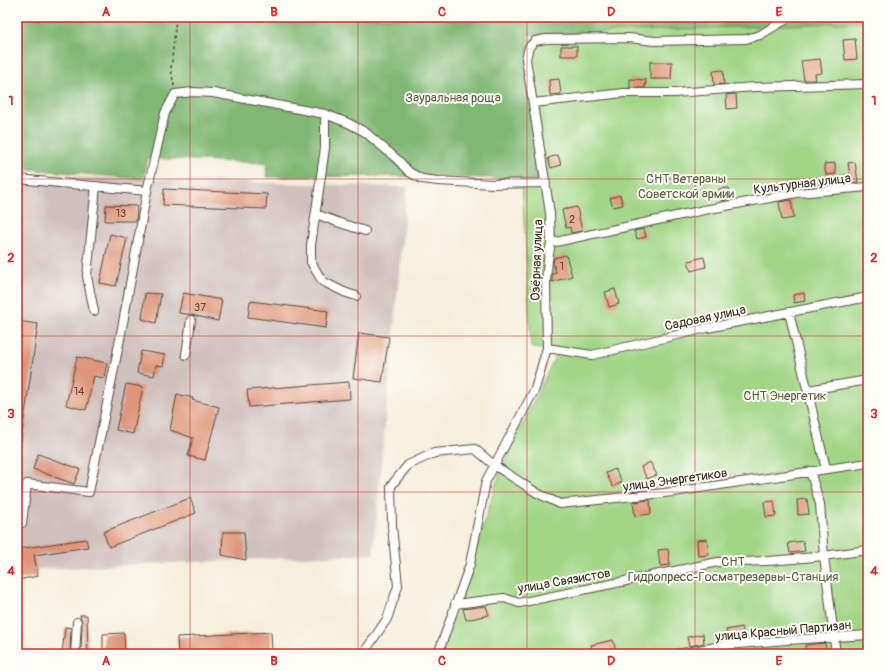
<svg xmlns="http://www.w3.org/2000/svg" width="885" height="671" viewBox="0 0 885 671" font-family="Pangolin,sans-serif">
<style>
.industrial{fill:#d0c0bc}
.green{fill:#a1d686;stroke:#6e8052;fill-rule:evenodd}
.forest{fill:#80b773;stroke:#5e7048}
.building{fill:#df967a}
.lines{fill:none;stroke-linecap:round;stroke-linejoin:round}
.minor-casing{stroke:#57473a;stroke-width:10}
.path{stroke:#57473a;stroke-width:1.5;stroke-dasharray:3 3;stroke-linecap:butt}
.minor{stroke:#fff;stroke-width:8}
.grid{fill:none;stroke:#d62828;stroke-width:1;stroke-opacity:0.55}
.labels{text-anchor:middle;stroke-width:4;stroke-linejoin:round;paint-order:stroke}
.number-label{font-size:11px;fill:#644535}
.park-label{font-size:13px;fill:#5a5e3d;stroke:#fdfcf7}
.street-label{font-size:13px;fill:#3b2a1e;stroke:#fdfcf7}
.neatline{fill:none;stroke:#d62828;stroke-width:1.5}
.grid-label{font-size:13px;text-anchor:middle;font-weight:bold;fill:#d62828}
</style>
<rect width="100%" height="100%" fill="#fdfcf7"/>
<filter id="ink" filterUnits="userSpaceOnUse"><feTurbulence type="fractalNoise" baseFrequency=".025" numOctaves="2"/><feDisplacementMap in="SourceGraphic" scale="8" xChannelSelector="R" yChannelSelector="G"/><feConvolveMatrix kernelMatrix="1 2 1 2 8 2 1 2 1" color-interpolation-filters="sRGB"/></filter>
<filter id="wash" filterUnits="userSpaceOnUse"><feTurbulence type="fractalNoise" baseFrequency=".012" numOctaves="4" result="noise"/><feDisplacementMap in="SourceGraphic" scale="16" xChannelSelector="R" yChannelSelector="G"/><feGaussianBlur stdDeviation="0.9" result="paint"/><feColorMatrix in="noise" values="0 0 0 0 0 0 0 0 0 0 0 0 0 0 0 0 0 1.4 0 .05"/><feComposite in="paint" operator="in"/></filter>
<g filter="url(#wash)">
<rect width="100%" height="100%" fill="#f5eeda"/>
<path class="industrial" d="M17,175L407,187L373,554L17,570Z"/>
<path class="green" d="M746,17H868V654H443L501,469L557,353L531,347L514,40ZM777,475L560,504L554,500Z"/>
<path class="forest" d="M17,17H868V22L527,35L544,179L375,176L267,177L266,163L148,158L143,179L17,168Z"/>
<g id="blocks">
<path class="building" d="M855,39L857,59L845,60L843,40Z
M561,46H577V56H561Z
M820,59L822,73L815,74L816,80H804L801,61Z
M650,62H672L671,79H650Z
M723,70L724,84L714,85L713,71Z
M559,79L561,94L550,95L549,80Z
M630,79L646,80L645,88H630Z
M736,94L737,108L727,109L726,95Z
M558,155L561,165L551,168L548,158Z
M855,162L858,182L842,184L841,176L850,175L848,163Z
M835,163L836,174L826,175L824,164Z
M818,177L819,186L799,187L798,180Z
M729,188L731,199L721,201L719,189Z
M164,189L267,194L266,209L163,205Z
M620,195L623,205L613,207L610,198Z
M791,200L794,218L782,220L779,202Z
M106,205L137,206L136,221H105Z
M577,207L582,231L571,233L570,227L566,228L562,210Z
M644,229L646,237L637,239L634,231Z
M110,234L127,238L116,286L100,283Z
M566,255L572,276L552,282V274L556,273L553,263L554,258Z
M704,257L706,267L691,271L688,261Z
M615,289L619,304L609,307L605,292Z
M145,293L161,294L156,323L142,319Z
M183,293L222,300L218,321L192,315L179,313Z
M804,293L805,301L794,303L793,295Z
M250,301L328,311L326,328L248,317Z
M17,321L38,324L21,441H17Z
M359,333L389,337L382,382L353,378Z
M141,351L165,355L163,366L156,365L154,376L137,373Z
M77,357L107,363L104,378L94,376L86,410L66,405Z
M349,382L350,399L249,407L247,390Z
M126,384L143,387L133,434L116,430Z
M177,394L193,398L192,400L219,407L205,460L188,456L193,438L170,430Z
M38,454L80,469L74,484L33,469Z
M650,462L657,475L647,479L641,467Z
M615,469L622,482L613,487L606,473Z
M190,498L196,513L109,547L103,532Z
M807,499L809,514L798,515L797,500Z
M650,500L651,514L635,516L633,502Z
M774,501L776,516L766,517L764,502Z
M223,532H244L246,560L222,555Z
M86,539L88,547L34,555L38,576L17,580V549Z
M707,539L709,555L698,556L697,540Z
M803,541L805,551L790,553L788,543Z
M668,549L670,565L660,566L658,550Z
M486,606L489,615L466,620L463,609Z
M80,615H87L88,654H81L82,622Z
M65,627L71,628L70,654H62Z
M742,627L744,637L728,639L726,630Z
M271,632L272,651L225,654H178L177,637Z
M124,633L125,654H103V634Z
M703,634L704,643L689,646L687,637Z
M613,640L616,651L605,654H593L591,645Z
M825,643L827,654H806L805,645Z"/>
</g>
</g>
<g filter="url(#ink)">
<use href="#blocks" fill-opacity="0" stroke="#57473a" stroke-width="1"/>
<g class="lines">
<defs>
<path id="minor" d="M867,17L868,18
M533,103L624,93H675L755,87L868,84
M325,114V148L311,245V262L322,281L344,292L356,296
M17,179L147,191
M316,214L340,223L365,231
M551,243L704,210L797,193L868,187
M94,311L87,276L96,186
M789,312L826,469
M547,348L592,355L707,328L868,297
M186,355L191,320
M808,390L868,380
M810,471L820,504L824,556L836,654
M22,523L27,484L89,492L120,339L147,191L165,113L175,94L193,92L213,93L325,114L348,123L365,132L398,160L409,172L422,179L438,181L494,184L546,183
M455,604L504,598L519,603L718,562C768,563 818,557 868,550
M75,654L77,622
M363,654L387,619L398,586L392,526L391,486L408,465L434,453L475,449L494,465L537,493L560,504L673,492L868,463
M438,654L470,564L486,481L535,389L547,348L546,281L548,260L551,243L550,213L526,59L529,47L535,41L546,39L629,38L654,41L746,39L760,35L790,17
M677,654L727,645L787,640L868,635"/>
</defs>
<use href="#minor" class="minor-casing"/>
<path class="path" d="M174,86L171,70L176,17"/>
<use href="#minor" class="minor"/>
</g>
</g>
<path class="grid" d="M190,17V654M358,17V654M527,17V654M695,17V654M17,179H868M17,336H868M17,492H868"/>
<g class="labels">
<g class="number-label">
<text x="121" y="217">13</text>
<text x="572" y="223">2</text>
<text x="562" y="270">1</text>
<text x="200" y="311">37</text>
<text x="79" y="395">14</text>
</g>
<g class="park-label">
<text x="453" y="102">Зауральная роща</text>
<text x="686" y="183">СНТ Ветераны<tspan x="686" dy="15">Советской армии</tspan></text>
<text x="785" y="400">СНТ Энергетик</text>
<text x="733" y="566">СНТ<tspan x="733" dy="15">Гидропресс-Госматрезервы-Станция</tspan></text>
</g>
<g class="street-label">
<text transform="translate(802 183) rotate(-7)" y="5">Культурная улица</text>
<text transform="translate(536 260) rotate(-88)" y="5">Озёрная улица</text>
<text transform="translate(705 317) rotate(-12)" y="5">Садовая улица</text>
<text transform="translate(675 479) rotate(-8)" y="5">улица Энергетиков</text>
<text transform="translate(564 580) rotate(-10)" y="5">улица Связистов</text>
<text transform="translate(783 630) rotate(-5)" y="5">улица Красный Партизан</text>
</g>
</g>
<rect width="885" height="671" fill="none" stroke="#fdfcf7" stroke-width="44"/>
<rect x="22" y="22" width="841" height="627" class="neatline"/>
<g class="grid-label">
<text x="106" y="16">A</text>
<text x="274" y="16">B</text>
<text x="442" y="16">C</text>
<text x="611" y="16">D</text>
<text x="779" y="16">E</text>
<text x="11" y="105">1</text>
<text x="874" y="105">1</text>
<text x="11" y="262">2</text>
<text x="874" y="262">2</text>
<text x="11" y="418">3</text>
<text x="874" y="418">3</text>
<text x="11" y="575">4</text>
<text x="874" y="575">4</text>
<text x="106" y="665">A</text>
<text x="274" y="665">B</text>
<text x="442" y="665">C</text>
<text x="611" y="665">D</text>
<text x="779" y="665">E</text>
</g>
</svg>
